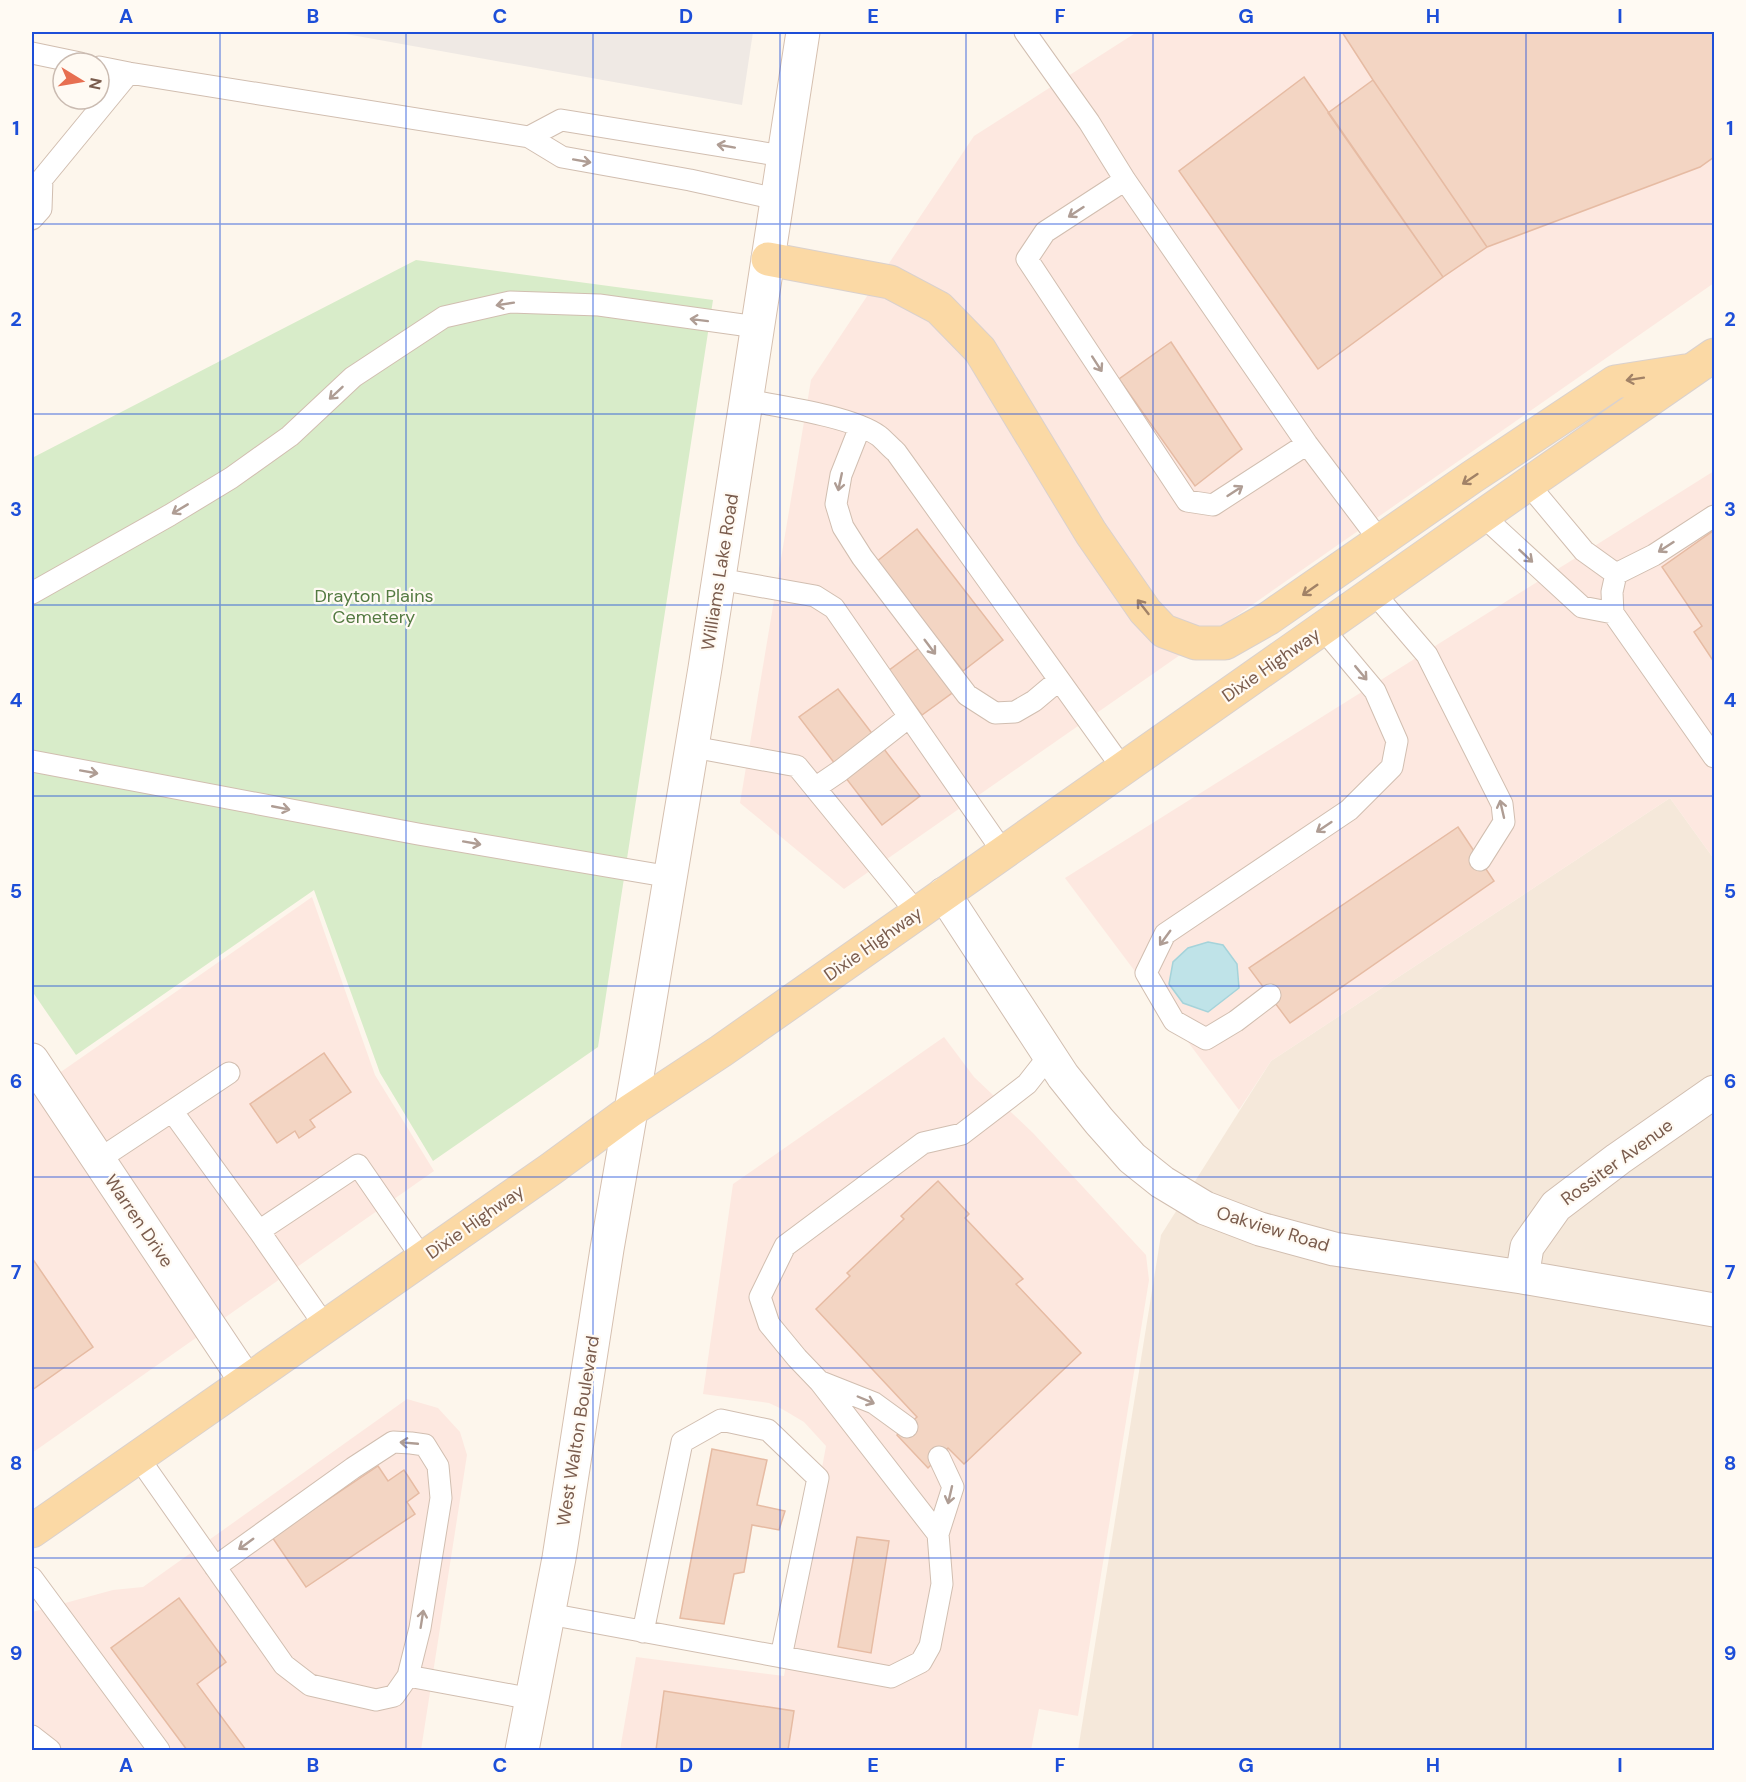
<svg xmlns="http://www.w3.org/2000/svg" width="1746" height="1782" viewBox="0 0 1746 1782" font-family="'DM Sans',sans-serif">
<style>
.residential{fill:#f5e8da}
.commercial{fill:#fde8e0}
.industrial{fill:#efe9e4}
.green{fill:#d8ecc9}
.water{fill:#bfe3e8;stroke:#a5d3da;stroke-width:1.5}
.building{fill:#f3d5c3;stroke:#e6bba3;stroke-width:1.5}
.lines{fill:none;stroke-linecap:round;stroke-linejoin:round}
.lane-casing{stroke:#d1beb0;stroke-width:23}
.street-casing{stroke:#d1beb0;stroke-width:35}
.secondary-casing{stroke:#d6c0b0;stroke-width:35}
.primary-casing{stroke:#dad1cd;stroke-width:35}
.lane{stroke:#fff;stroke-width:21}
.street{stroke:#fff;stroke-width:33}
.secondary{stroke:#fff;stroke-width:33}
.primary{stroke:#fbd9a5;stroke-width:33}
.oneway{stroke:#af9d94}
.oneway2{stroke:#a18267}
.grid{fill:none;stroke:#1d4ed8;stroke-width:1.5;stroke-opacity:0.55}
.labels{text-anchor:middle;stroke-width:4.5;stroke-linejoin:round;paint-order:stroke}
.street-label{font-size:18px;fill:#7a5c4d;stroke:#fffaf3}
.park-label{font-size:18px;fill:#537a41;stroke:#fffaf3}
.neatline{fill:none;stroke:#1d4ed8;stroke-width:2}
.grid-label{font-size:20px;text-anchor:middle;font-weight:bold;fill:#1d4ed8}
</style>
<rect width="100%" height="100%" fill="#fdf6ec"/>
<path class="residential" d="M1670,798L1714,859V1750H1078L1161,1235L1271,1061Z"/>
<path class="commercial" d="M1137,32H1714V283L844,889L740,803L811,380L974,136Z
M1714,471V859L1670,798L1271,1061L1239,1110L1065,878Z
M312,897L375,1075L434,1171L32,1453V1092Z
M944,1037L974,1077L1033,1133L1146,1255L1149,1280L1078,1716L1039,1709L1031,1750H620L636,1657L784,1676L826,1446L804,1422L782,1409L769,1403L703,1394L733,1184Z
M407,1399L438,1408L460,1432L467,1455L421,1750H32V1612L113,1590L143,1587Z"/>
<path class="industrial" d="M335,32H753L742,105Z"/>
<path class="green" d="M416,260L713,300L598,1047L433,1161L380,1073L314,890L76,1055L32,991V458Z"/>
<path class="water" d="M1208,942L1223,945L1237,964L1239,988L1208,1012L1183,1003L1169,984L1173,962L1188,948Z"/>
<path class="building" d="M1342,32H1714V157L1700,167L1487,247L1373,80Z
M1304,77L1443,277L1318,369L1179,171Z
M1373,80L1487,247L1443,277L1328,113Z
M1171,342L1242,449L1195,486L1119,379Z
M917,529L1003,640L963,671L876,562Z
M1713,531L1714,534V662L1694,632L1702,626L1662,567Z
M923,645L959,688L922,715L888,671Z
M838,689L920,796L882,825L799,717Z
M1458,827L1494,881L1290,1023L1249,968Z
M324,1053L351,1092L310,1120L315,1127L299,1138L295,1131L277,1143L250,1104Z
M938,1181L969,1214L965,1218L1023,1279L1016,1284L1081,1353L964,1464L948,1448L928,1468L897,1435L917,1417L816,1309L850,1276L847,1273L904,1219L901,1216Z
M32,1258L93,1347L32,1390Z
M712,1449L767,1460L757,1505L785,1511L779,1530L752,1525L744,1572L734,1574L724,1624L680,1618Z
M378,1466L388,1481L404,1470L419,1493L407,1502L415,1514L306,1587L272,1537Z
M857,1537L889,1541L871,1653L838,1647Z
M179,1598L226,1662L197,1684L246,1750H187L111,1648Z
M664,1691L794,1711L788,1750H656Z"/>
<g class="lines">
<defs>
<path id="lane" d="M1025,32L1089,122L1125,180L1307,444L1380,541
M32,53L80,63
M99,67L129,73L529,137L562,157L690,180L777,199
M529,137L561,120L783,156
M1125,180L1045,232L1027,259L1187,501L1213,505L1307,444
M32,219L41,209L42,179L129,73
M746,400C782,407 851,416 879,436C885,441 890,447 896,452L1123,769
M860,427L841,475L836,504L843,527L862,557L967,695L995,713L1015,712L1034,701L1059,680
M1528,484L1584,551L1616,574
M1483,516L1582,607L1613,613
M1616,574L1612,592L1613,613L1714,757
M1616,574L1654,555L1714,516
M719,579L815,596L834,608L1003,852
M32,593L170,515L231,478L290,436L353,377L444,317L510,302L599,305L757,327
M1374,593L1427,655L1502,804L1504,822L1480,860
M693,747L797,766L917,913
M32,761L418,834L671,877
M815,788L840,771L909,717
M1270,995L1236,1021L1206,1039L1174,1021L1146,973L1165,934L1349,810L1392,767L1397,741L1375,691L1323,629
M172,1111L229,1073
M98,1160L172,1111L259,1231L358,1165L422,1258
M259,1231L325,1326
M821,1382L874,1403L907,1427
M138,1457L284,1665L310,1685L376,1700L394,1696L408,1676L532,1699
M938,1534L953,1487L939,1457
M215,1567L353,1468L393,1442L411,1443L425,1445L438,1466L441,1498L420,1628L408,1676
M32,1578L159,1750
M549,1614L891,1677L921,1662L930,1646L942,1584L938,1534L820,1382L797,1358L769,1324L760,1297L785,1246L923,1143L962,1134L1027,1084L1049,1056
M643,1632L682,1442L721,1420L768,1430L818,1478L781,1657
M32,1736L50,1750"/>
<path id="street" d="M944,894L1063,1076L1099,1121L1132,1158L1162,1182L1205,1208L1260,1229L1334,1249L1522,1277L1714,1310
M32,1060L246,1381
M1522,1277L1527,1247L1556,1206L1618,1159L1714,1092"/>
<path id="secondary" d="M522,1750L559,1558L607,1249L642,1047L705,668L803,32"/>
<path id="primary" d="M768,259L890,282L939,308L980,350L1091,533L1145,611L1164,631L1196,643H1225L1269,618L1472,477L1615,382L1685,371
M32,1531L551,1169L630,1111L721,1051L1528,484L1714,355"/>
</defs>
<use href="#lane" class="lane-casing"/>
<use href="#street" class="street-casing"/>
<use href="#secondary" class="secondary-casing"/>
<use href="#primary" class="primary-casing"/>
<use href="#lane" class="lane"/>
<use href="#street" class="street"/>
<use href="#secondary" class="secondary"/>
<use href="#primary" class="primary"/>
</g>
<defs><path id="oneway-shaft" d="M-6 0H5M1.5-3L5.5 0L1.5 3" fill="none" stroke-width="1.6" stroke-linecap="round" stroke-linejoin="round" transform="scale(1.5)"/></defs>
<g class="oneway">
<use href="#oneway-shaft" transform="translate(726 146) rotate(-170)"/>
<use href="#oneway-shaft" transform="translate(582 161) rotate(10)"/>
<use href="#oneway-shaft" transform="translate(1076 212) rotate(147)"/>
<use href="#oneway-shaft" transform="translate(505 304) rotate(171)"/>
<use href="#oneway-shaft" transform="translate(699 320) rotate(-173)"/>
<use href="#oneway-shaft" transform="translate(1097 364) rotate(57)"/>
<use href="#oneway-shaft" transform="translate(336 393) rotate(137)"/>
<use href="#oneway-shaft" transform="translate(840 482) rotate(102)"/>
<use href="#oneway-shaft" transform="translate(1235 491) rotate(-33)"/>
<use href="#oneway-shaft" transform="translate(180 509) rotate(149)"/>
<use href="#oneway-shaft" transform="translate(1666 547) rotate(147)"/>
<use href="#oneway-shaft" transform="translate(1526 556) rotate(43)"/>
<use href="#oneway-shaft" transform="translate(930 647) rotate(53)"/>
<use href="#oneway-shaft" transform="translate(1361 673) rotate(50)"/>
<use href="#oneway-shaft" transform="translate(89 772) rotate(10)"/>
<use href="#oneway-shaft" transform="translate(281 808) rotate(11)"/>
<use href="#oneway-shaft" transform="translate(1502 809) rotate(-103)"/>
<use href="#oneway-shaft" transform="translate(1324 827) rotate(146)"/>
<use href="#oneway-shaft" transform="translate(472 843) rotate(10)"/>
<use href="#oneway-shaft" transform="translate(1165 938) rotate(126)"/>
<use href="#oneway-shaft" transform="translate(866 1400) rotate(23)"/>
<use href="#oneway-shaft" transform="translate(409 1443) rotate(-175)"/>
<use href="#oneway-shaft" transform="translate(950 1495) rotate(103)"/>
<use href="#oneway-shaft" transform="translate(246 1544) rotate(144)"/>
<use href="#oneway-shaft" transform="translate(422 1619) rotate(-81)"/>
</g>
<g class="oneway2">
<use href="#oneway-shaft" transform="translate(1635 379) rotate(171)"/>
<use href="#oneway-shaft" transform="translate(1470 479) rotate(146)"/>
<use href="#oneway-shaft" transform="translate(1310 590) rotate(145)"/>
<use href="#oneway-shaft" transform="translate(1143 607) rotate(-128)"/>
</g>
<path class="grid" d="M220,32V1750M406,32V1750M593,32V1750M780,32V1750M966,32V1750M1153,32V1750M1340,32V1750M1526,32V1750M32,224H1714M32,414H1714M32,605H1714M32,796H1714M32,986H1714M32,1177H1714M32,1368H1714M32,1558H1714"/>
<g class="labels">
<g class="street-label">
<text transform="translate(720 572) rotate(-81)" y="6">Williams Lake Road</text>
<text transform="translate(1271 665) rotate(-35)" y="6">Dixie Highway</text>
<text transform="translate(873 944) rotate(-35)" y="6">Dixie Highway</text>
<text transform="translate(1617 1162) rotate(-36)" y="6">Rossiter Avenue</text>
<text transform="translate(139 1221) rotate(56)" y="6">Warren Drive</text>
<text transform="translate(475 1222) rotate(-35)" y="6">Dixie Highway</text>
<text transform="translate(1273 1229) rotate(17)" y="6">Oakview Road</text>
<text transform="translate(578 1431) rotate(-81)" y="6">West Walton Boulevard</text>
</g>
<g class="park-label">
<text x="374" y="602">Drayton Plains<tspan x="374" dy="21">Cemetery</tspan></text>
</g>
</g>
<rect width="1746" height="1782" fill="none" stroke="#fffaf3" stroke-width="66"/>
<g transform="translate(81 81) rotate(101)"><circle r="28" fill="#fffaf3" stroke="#cabbb1" stroke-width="1.5"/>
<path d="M0-4.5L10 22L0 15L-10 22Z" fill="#e76f51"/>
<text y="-9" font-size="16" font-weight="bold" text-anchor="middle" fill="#7a5c4d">N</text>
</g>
<rect x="33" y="33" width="1680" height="1716" class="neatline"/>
<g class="grid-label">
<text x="126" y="23">A</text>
<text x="313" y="23">B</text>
<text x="500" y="23">C</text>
<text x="686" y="23">D</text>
<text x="873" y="23">E</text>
<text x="1060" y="23">F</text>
<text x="1246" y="23">G</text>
<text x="1433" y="23">H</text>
<text x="1620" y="23">I</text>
<text x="16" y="135">1</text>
<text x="1730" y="135">1</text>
<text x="16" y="326">2</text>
<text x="1730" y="326">2</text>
<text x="16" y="516">3</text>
<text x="1730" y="516">3</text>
<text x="16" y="707">4</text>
<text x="1730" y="707">4</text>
<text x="16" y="898">5</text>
<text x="1730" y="898">5</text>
<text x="16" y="1088">6</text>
<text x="1730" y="1088">6</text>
<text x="16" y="1279">7</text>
<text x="1730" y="1279">7</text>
<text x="16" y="1470">8</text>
<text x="1730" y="1470">8</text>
<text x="16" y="1660">9</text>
<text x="1730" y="1660">9</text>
<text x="126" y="1772">A</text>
<text x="313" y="1772">B</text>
<text x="500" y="1772">C</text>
<text x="686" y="1772">D</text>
<text x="873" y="1772">E</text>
<text x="1060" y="1772">F</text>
<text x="1246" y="1772">G</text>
<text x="1433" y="1772">H</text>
<text x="1620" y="1772">I</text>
</g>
</svg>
